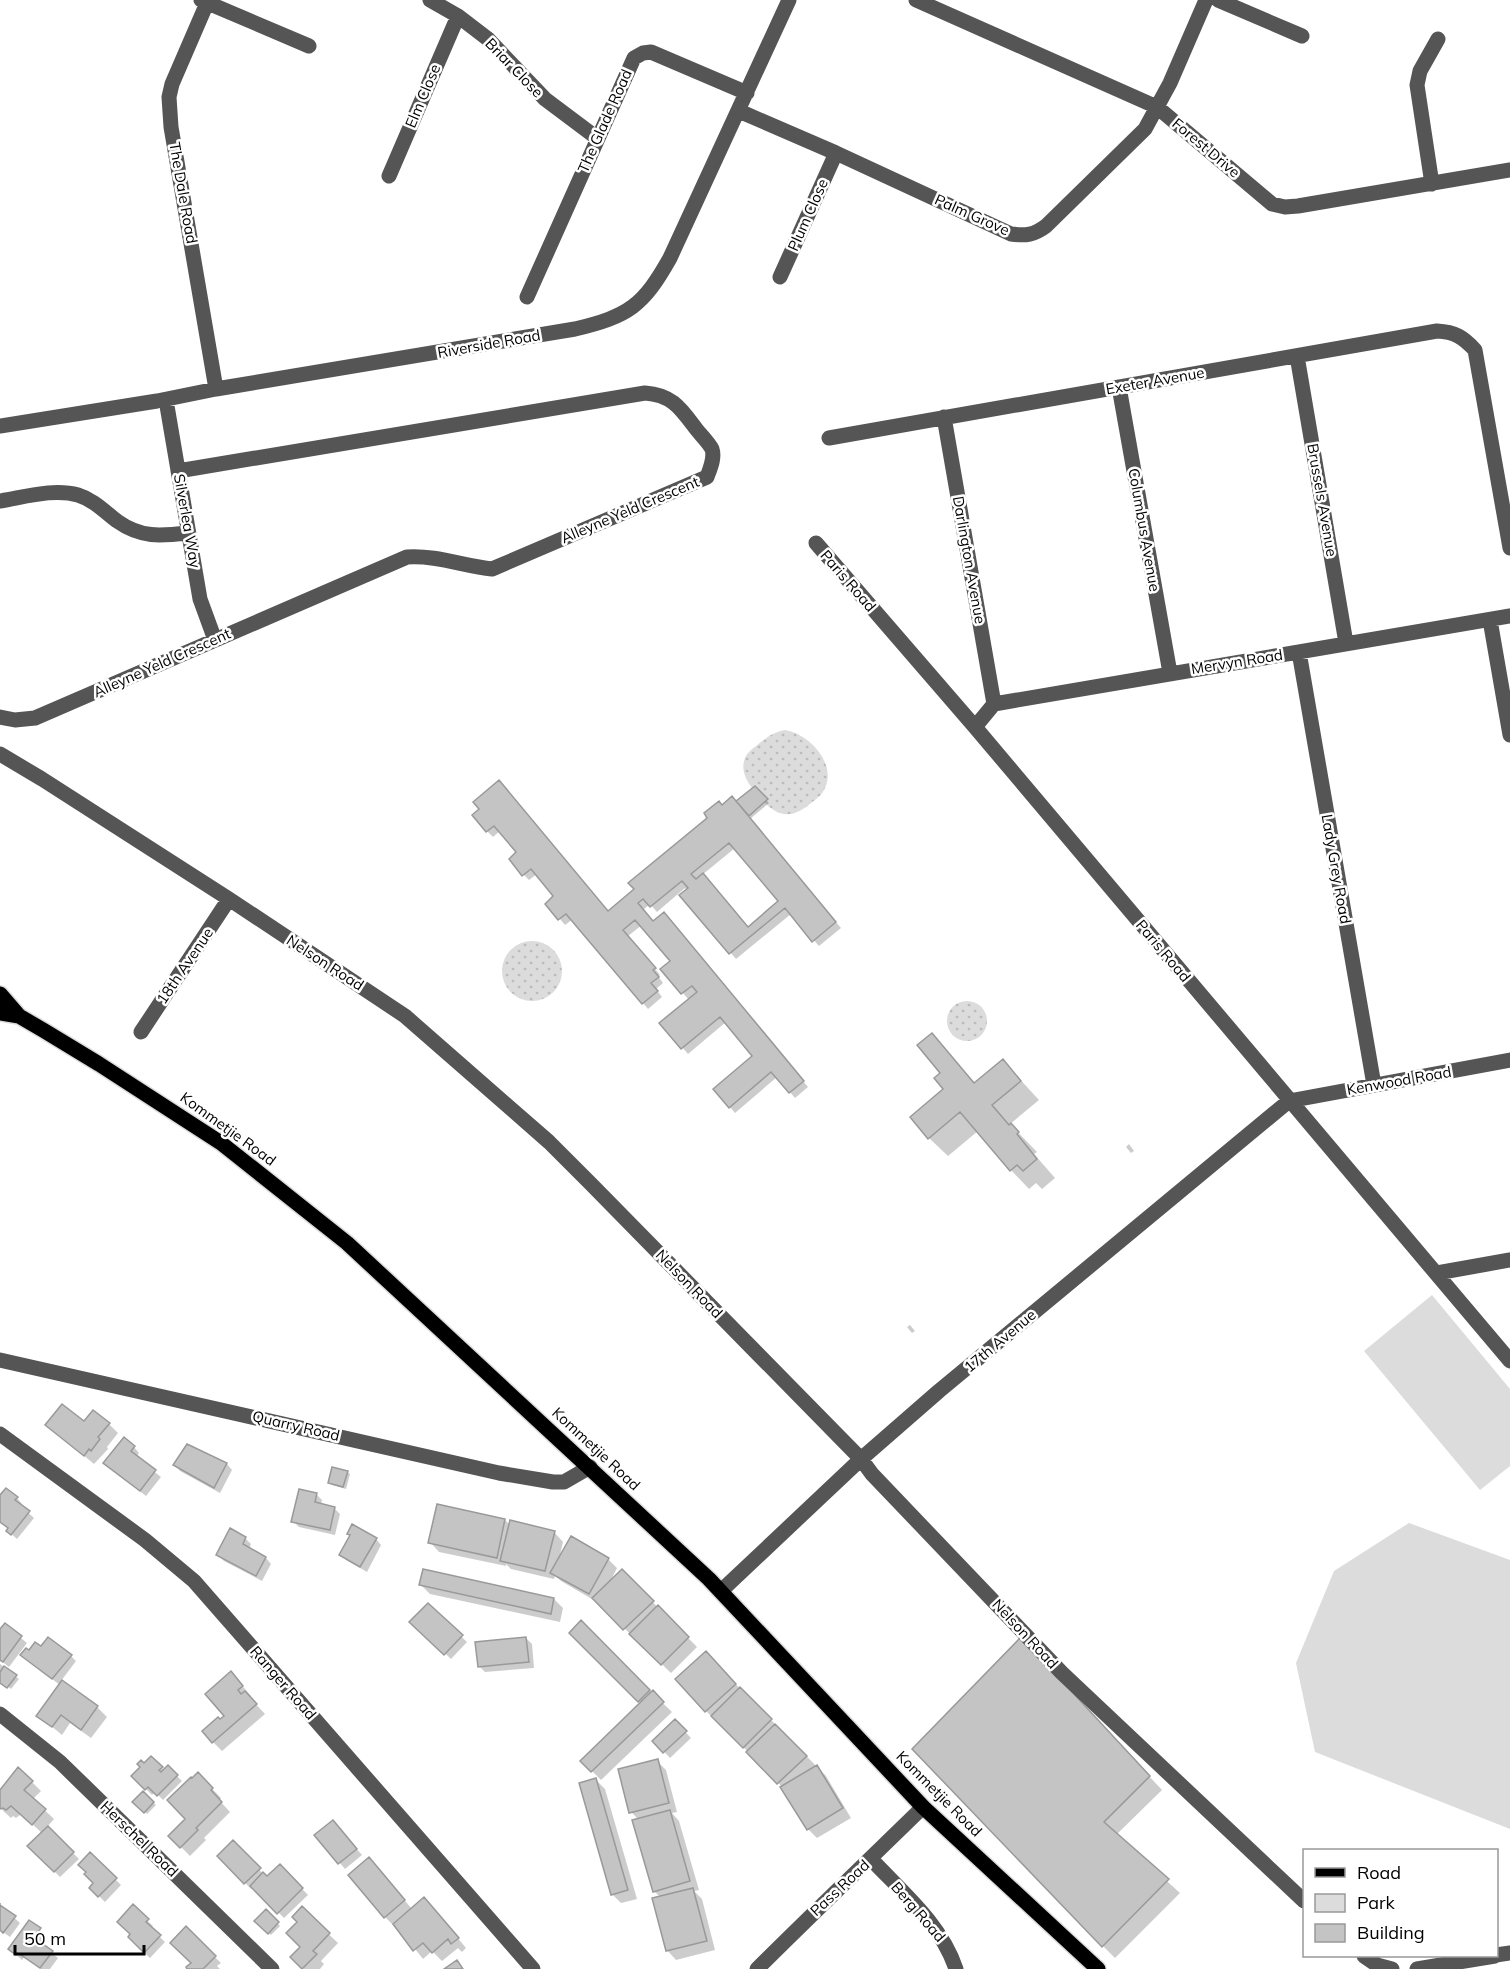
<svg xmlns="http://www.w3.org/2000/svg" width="1510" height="1969" viewBox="0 0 1510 1969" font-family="Mulish,sans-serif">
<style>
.grass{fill:url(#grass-dots)}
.park{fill:#dcdcdc}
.shadow{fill:#0003;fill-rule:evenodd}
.building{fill:#c4c4c4;stroke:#999;stroke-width:1.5;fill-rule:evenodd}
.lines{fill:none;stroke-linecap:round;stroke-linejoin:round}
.major-casing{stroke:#dbdbdb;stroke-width:18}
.minor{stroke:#555;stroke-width:15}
.major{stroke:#000;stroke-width:15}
.labels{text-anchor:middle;stroke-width:5;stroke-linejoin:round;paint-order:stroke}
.street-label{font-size:15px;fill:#000;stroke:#fff}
</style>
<defs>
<pattern id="grass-dots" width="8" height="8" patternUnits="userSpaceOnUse" patternTransform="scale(1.5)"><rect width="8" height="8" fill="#dcdcdc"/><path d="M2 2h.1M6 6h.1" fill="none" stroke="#bbb" stroke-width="1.8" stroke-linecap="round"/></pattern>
</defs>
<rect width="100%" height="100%" fill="#fff"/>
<path class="grass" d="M785,730C810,734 838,765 824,790C821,796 816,799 811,803C787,824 772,813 755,792C747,782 740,771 745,758C748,751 755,747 761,742C770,735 775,732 785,730Z
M502 971a30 30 0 1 1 60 0a30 30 0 1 1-60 0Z
M947 1021a20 20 0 1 1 40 0a20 20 0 1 1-40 0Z"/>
<path class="park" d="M1432,1295L1510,1389V1466L1480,1490L1364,1351Z
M1409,1523L1510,1560V1829L1315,1752L1296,1663L1334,1571Z"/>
<path class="shadow" d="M755,788L769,803L750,819L841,928L819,946L791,914L736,959L682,895L687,891L685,888L657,912L650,904L643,910L654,923L669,920L808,1087L795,1098L777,1077L735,1113L730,1107L754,1056L726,1022L688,1054L661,1023L689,1000L662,969L672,961L642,925L628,936L660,975L658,976L663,983L656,989L662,997L648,1009L573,919L565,925L560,919L547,904L555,896L537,874L529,880L524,875L518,853L500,831L493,837L487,831L481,809L609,912L636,889L722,807L736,802ZM735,848L780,902L748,929L702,875Z
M931,1035L976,1084L1003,1061L1039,1100L1010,1124L1037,1152L1034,1154L1055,1178L1042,1189L1036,1183L1029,1189L1011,1170L978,1131L948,1156L929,1138L945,1090Z
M1129,1144L1134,1151L1131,1153L1126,1147Z
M910,1325L915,1331L912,1333L907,1327Z
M84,1423L109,1424L118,1433L107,1447L108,1449L94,1464L47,1425Z
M188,1446L227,1464L232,1470L220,1493L180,1471L175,1465Z
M134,1447L139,1453L136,1457L161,1477L146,1496L111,1469Z
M347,1472L350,1474L346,1489L332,1485L330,1483Z
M316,1494L322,1500L321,1505L334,1508L340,1514L335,1535L299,1527L293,1521Z
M0,1498H17L22,1504L21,1506L34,1518L17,1539L8,1531L9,1529L0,1521Z
M438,1506L505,1520L511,1526L554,1532L563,1542L559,1559H608L617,1568L610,1582L622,1571L697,1647L671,1673L597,1602L561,1581L555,1575L554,1579L511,1569L506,1564V1566L439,1552L430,1542Z
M245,1538L251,1544L249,1549L266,1558L271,1564L262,1581L224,1561L218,1555Z
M376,1539L381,1545L367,1572L346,1560L341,1555Z
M421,1585L554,1599L563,1608L560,1622L430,1594Z
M428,1605L467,1642L451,1659L412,1622Z
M581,1623L672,1712L601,1780L582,1761L641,1704L571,1633Z
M5,1625L27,1643L9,1667L0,1660V1632Z
M526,1638L532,1644L534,1668L485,1672L479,1666Z
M29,1652L71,1656L76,1661L61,1681L98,1708L107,1717L91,1738L70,1723L62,1735L38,1715L60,1685L28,1661Z
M1033,1652L1162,1790L1116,1835L1180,1893L1115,1958L1103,1946Z
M715,1663L826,1776L851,1818L817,1838L808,1829L783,1788L716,1719L715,1720L706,1711Z
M0,1664L19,1679L11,1689L0,1681Z
M240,1683L251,1696L249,1697L265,1714L222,1751L213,1742L221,1721L226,1717Z
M675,1721L691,1738L670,1758L654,1741Z
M151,1758L165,1771L168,1767L182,1781L163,1800L155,1792L152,1795L133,1776Z
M657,1761L666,1770L677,1812L672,1813L679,1821L699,1890L694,1891L702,1899L715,1950L676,1960L667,1950L661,1898L654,1891L639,1820L631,1812Z
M198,1774L221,1798L219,1800L230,1812L204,1838L206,1840L190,1856L170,1836L188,1819L192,1780Z
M596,1780L605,1789L637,1899L621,1903L612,1894Z
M32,1782L41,1791L33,1799L54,1819L47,1827L79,1859L60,1877L29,1846L42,1833L21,1814L16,1818L13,1816L11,1818L0,1808V1792Z
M143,1793L156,1805L147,1814L134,1802Z
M338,1828L362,1855L345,1869L316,1835Z
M233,1842L267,1878L280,1866L308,1895L284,1918L253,1887L251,1889L219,1856Z
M90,1854L121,1885L105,1902L91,1888L95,1883Z
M378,1869L412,1909L433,1908L466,1948L462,1952L458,1948L442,1961L432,1951L423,1959L396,1925L394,1926L385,1917Z
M0,1905L20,1923L10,1937L0,1930Z
M133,1907L153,1926L151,1928L165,1942L150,1958L138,1947Z
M302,1909L338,1943L321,1961L324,1964L320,1969H304L292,1957L302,1947L299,1922Z
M266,1911L280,1926L271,1935L256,1921Z
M29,1922L46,1935L40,1944L58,1958L50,1969H41L24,1957L22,1960L10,1949Z
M186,1929L221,1963L217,1966L220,1969H189L193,1963Z"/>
<path class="building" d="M499,780L608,911L634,889L628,883L707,818L704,813L719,801L722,805L732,796L836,922L812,942L785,908L729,954L679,895L688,888L682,881L650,907L643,899L638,903L653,921L664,912L804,1081L789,1093L771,1072L729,1108L713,1089L752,1056L720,1017L681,1049L659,1023L697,992L692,986L681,994L660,969L670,961L635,920L623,930L656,968L653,970L659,977L651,983L658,991L642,1004L566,914L558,920L545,904L553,896L531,869L522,876L509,859L516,852L494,826L486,832L472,815L479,809L473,802ZM729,843L778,901L748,927L703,873L696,879L691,874Z
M755,786L768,799L749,816L736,801Z
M932,1033L974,1083L1003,1059L1021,1081L992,1105L1009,1125L1011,1123L1019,1132L1017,1134L1037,1159L1023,1171L1017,1165L1010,1171L960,1112L928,1139L910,1117L943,1089L934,1078L940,1073L917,1045Z
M62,1404L84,1421L93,1410L110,1423L98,1437L100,1439L91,1451L89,1449L84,1456L45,1425Z
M124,1437L135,1446L131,1451L156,1470L140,1491L103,1463Z
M187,1444L227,1463L214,1488L173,1465Z
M332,1467L348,1471L343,1487L328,1483Z
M6,1488L18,1497L15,1500L30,1511L11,1535L6,1531L8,1528L0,1522V1495Z
M299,1489L317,1493L315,1502L335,1507L330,1530L291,1522Z
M437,1504L505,1519L497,1558L428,1543Z
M510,1520L555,1531L545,1571L500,1561Z
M352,1524L377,1538L360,1567L339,1555L350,1535L347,1534Z
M230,1528L246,1537L243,1544L266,1557L256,1576L216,1555Z
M571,1536L609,1558L589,1594L550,1573Z
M423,1569L554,1598L551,1614L419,1585Z
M622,1569L654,1601L623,1630L592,1598Z
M428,1603L463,1635L444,1655L409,1622Z
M658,1605L689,1637L661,1665L629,1634Z
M581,1620L650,1690L638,1702L569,1633Z
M5,1623L22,1636L3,1662L0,1660V1629Z
M48,1637L72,1655L52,1679L20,1655L26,1648L29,1650L35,1642L41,1646Z
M526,1637L529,1662L478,1667L475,1642Z
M1021,1637L1150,1776L1104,1822L1169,1879L1102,1947L912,1749Z
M706,1651L736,1684L705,1712L675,1679Z
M4,1666L17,1675L7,1688L0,1683V1672Z
M231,1671L243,1686L238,1690L241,1694L245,1691L257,1704L212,1743L202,1731L218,1717L220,1719L224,1716L205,1694Z
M62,1680L98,1706L81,1730L61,1715L52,1727L36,1716Z
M740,1687L772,1719L743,1748L711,1716Z
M653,1690L664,1702L591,1772L580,1761Z
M675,1719L687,1731L663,1753L652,1741Z
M775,1724L807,1756L777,1784L746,1752Z
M151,1756L163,1767L159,1770L161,1772L168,1765L178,1775L157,1796L148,1787L145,1790L131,1776L140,1767L137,1764L141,1760L144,1763Z
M658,1759L669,1803L629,1813L618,1769Z
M817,1765L843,1808L807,1830L780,1787Z
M18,1767L33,1781L24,1790L46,1809L32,1825L11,1806L6,1810L3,1808L0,1809V1790Z
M198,1772L213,1788L211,1790L222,1802L196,1828L198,1830L180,1848L168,1836L185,1819L167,1800L191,1777L192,1778Z
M596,1778L628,1890L611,1895L579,1783Z
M143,1791L154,1802L144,1813L132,1802Z
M670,1810L690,1881L653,1892L632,1820Z
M333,1820L357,1849L338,1864L314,1835Z
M48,1826L74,1852L54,1872L27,1846Z
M233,1840L261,1868L244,1884L217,1856Z
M90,1852L117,1878L98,1897L89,1888L93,1883L84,1874L86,1872L78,1865Z
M369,1857L405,1900L384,1918L348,1875Z
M280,1864L303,1888L277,1914L250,1886L263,1872L267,1876Z
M693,1888L707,1941L666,1951L652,1898Z
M424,1897L459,1938L451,1944L448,1939L432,1953L423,1943L413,1951L393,1924Z
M0,1903V1905L16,1916L3,1933L0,1930Z
M133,1904L149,1919L146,1922L161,1935L144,1953L128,1937L130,1934L117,1922Z
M302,1906L330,1933L313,1951L317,1954L302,1969L290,1957L300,1947L286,1933L297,1922L292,1917Z
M266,1909L279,1922L268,1934L254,1921Z
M29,1920L41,1928L34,1938L53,1951L40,1968L18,1953L16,1955L8,1949Z
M186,1926L216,1956L203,1969H187L186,1967L191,1963L170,1943Z
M457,1960L463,1969H444Z"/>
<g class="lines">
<defs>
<path id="major" d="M0,994L19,1016
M0,1013L19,1016L43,1030L99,1064L221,1143L347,1243L709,1579L923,1807L1098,1969"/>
</defs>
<use href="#major" class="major-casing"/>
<path class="minor" d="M201,0L309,46
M430,0L458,16L488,39L545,99L597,138
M916,0L1157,107L1272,204L1285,207L1298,206L1510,170
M1218,0L1302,36
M207,3L172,84L169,97L171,127L216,389
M739,111L836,153L1011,234C1026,236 1034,235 1046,226L1145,129L1170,83L1206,0
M389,176L458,16
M1432,184L1417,85L1420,71L1438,39
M780,277L836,153
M527,297L634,58L643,53L651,52L747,93
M1297,356L1346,643
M1119,387L1170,673
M166,400L200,599L215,640
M944,417L994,704
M0,426L157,401L216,389L575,329C629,316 643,306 670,258L789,0
M829,438L1437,331C1455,332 1463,337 1475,350L1510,548
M0,501C25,497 54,488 78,495C94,500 104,511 117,521C141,538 160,536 188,533
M816,543L975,727L1510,1361
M1490,620L1510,735
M1299,652L1374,1085
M0,717L15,720L35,718L407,557C436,555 464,566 492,569L707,477C710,469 715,458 712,449C709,443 702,436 697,430C681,409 673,395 645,393L178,471
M975,727L994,704L1510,616
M0,754L42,779L229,899L405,1016L549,1142L591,1184L861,1459L872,1474L1062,1673L1304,1901
M141,1032L229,899
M1437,1273L1510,1260
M0,1360L499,1473L553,1482H564L590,1467
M0,1434L145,1540L194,1581L533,1969
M721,1591L861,1459L939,1391L1289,1101L1510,1060
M0,1714L60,1762L272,1969
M871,1859C903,1893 941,1924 956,1969
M1496,1955L1510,1953
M1364,1956L1377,1965L1392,1969
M757,1969C812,1914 868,1861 923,1807
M1417,1969L1495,1956"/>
<use href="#major" class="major"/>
</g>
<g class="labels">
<g class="street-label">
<text transform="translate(514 68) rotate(46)" y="5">Briar Close</text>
<text transform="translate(423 96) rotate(-67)" y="5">Elm Close</text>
<text transform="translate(605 121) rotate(-66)" y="5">The Glade Road</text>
<text transform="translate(1206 148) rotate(40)" y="5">Forest Drive</text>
<text transform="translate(183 193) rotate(80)" y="5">The Dale Road</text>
<text transform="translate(808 215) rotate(-66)" y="5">Plum Close</text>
<text transform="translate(972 215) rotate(24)" y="5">Palm Grove</text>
<text transform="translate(489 344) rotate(-10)" y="5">Riverside Road</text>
<text transform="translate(1155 381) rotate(-10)" y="5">Exeter Avenue</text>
<text transform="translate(1322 500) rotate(80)" y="5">Brussels Avenue</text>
<text transform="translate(630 510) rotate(-23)" y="5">Alleyne Yeld Crescent</text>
<text transform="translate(187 521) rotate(80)" y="5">Silverlea Way</text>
<text transform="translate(1144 530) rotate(80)" y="5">Columbus Avenue</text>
<text transform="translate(969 560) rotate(80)" y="5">Darlington Avenue</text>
<text transform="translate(848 581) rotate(49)" y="5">Paris Road</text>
<text transform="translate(1237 662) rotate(-9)" y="5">Mervyn Road</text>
<text transform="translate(162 663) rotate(-24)" y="5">Alleyne Yeld Crescent</text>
<text transform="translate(1336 869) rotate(80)" y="5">Lady Grey Road</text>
<text transform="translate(1163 951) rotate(50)" y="5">Paris Road</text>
<text transform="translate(325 963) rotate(33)" y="5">Nelson Road</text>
<text transform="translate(185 966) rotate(-56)" y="5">18th Avenue</text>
<text transform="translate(1399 1081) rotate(-10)" y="5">Kenwood Road</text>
<text transform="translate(228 1129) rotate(36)" y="5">Kommetjie Road</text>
<text transform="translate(689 1284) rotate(46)" y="5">Nelson Road</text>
<text transform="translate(1000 1341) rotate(-40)" y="5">17th Avenue</text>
<text transform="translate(296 1426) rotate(13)" y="5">Quarry Road</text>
<text transform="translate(596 1449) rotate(43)" y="5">Kommetjie Road</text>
<text transform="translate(1025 1634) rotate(47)" y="5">Nelson Road</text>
<text transform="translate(283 1683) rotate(49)" y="5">Ranger Road</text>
<text transform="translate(939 1794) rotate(45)" y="5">Kommetjie Road</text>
<text transform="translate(139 1839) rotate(44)" y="5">Herschel Road</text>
<text transform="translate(840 1888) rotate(-43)" y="5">Pass Road</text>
<text transform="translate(918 1912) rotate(49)" y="5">Berg Road</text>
</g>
</g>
<rect x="1303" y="1849" width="195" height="108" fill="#ffffff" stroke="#999999" stroke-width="1.5"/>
<rect x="1315" y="1868" width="30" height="9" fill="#000000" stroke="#999999" stroke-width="1.5"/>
<text x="1357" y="1879" font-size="18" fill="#000000">Road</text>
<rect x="1315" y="1894" width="30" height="18" fill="#dcdcdc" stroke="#999999" stroke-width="1.5"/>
<text x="1357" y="1909" font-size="18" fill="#000000">Park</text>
<rect x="1315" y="1924" width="30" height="18" fill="#c4c4c4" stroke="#999999" stroke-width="1.5"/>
<text x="1357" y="1939" font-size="18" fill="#000000">Building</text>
<path d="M15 1945v9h129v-9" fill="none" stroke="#000000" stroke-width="3"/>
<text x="24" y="1945" font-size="18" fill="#000000" stroke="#ffffff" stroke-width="4.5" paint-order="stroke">50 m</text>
</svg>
